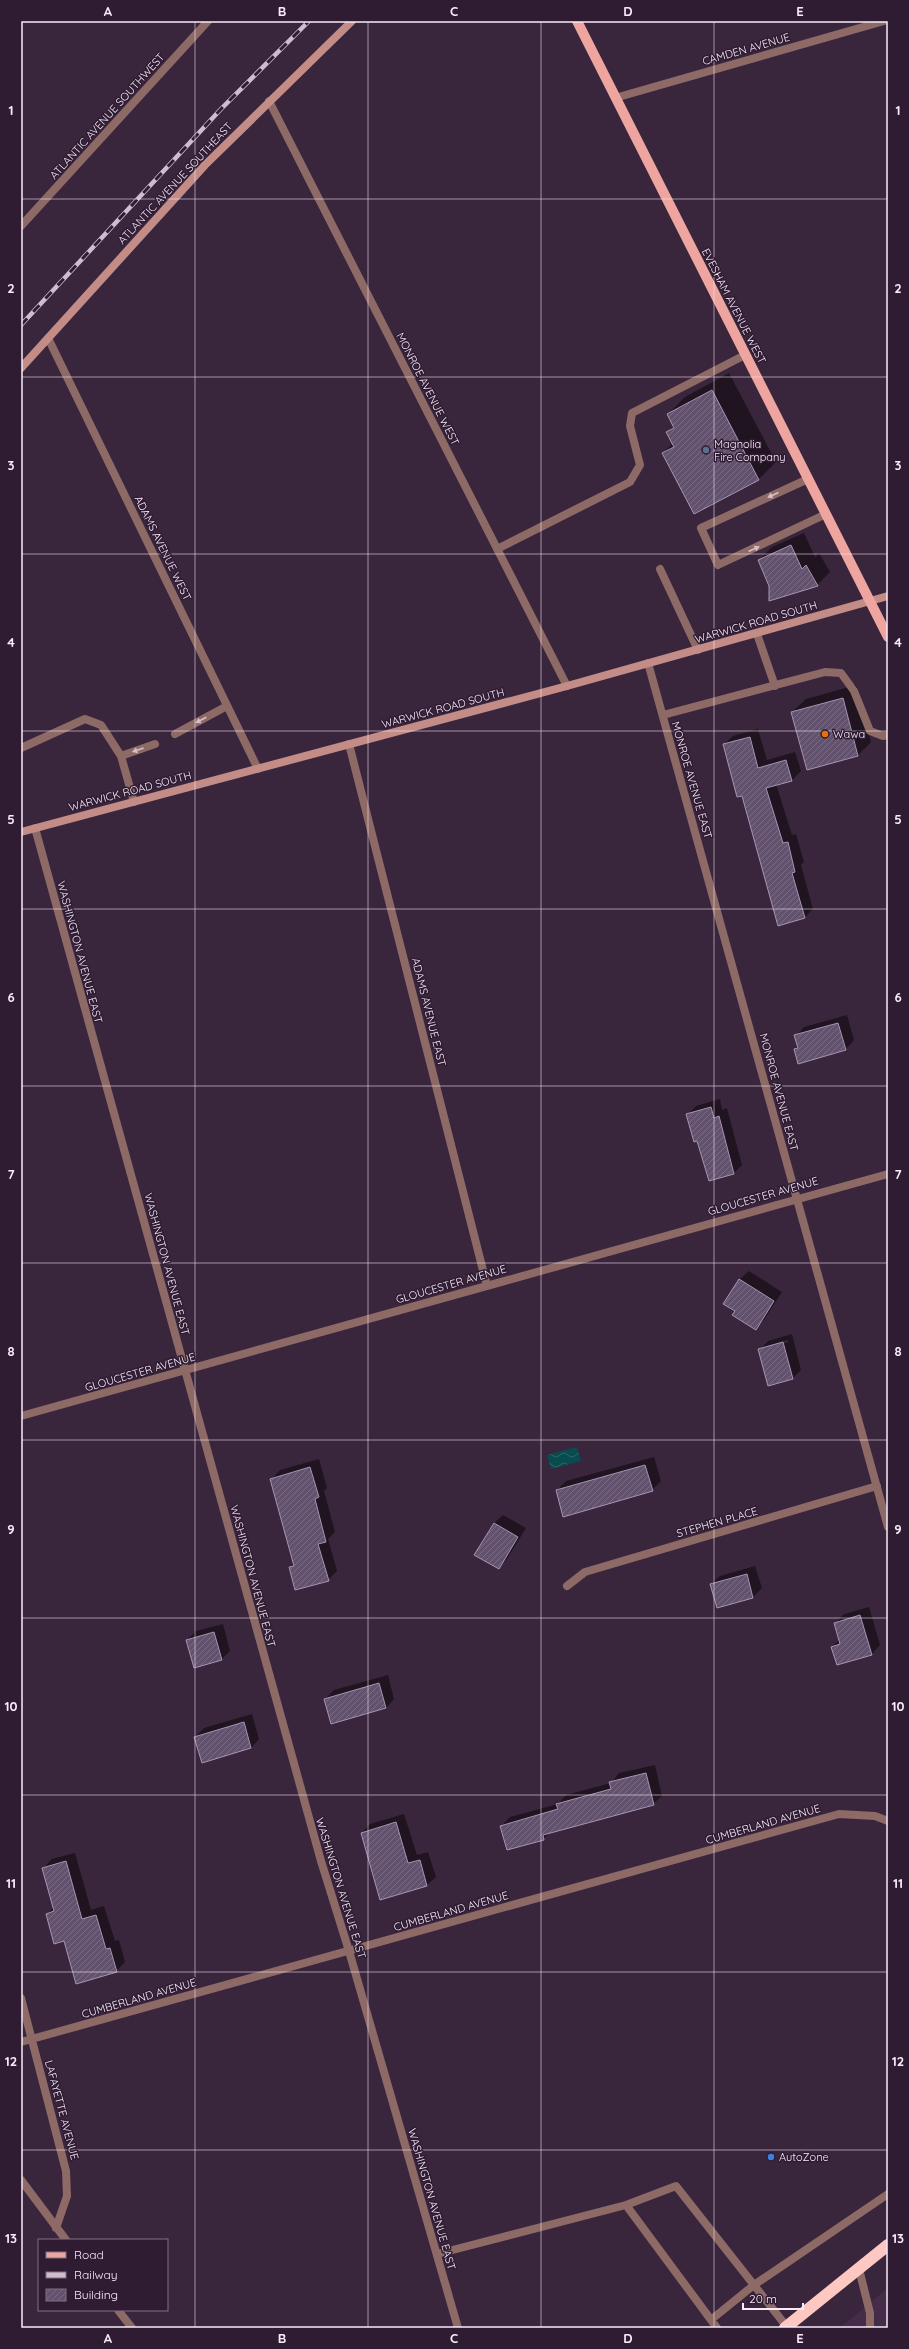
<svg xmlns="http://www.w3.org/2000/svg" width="909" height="2349" viewBox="0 0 909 2349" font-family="Quicksand,sans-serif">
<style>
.built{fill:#452c48}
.water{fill:url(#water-waves)}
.shadow{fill:#0007;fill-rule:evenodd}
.building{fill:url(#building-hatch);stroke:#a694b3}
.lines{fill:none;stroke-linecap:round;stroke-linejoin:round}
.lane{stroke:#8e6a67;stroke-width:8}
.street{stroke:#8e6a67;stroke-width:8}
.secondary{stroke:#c48c87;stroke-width:8}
.primary{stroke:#eea59f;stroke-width:10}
.highway{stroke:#fdc8c2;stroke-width:12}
.rail-casing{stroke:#cdbdce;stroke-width:4.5}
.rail{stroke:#2f1c32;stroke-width:3;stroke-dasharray:9;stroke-linecap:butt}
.oneway{fill:#d4bec7}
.grid{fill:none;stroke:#f9ebfa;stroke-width:1;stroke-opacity:0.55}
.service-dot{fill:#5c6f8a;stroke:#2f1c32;stroke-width:1.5}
.food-dot{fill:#e8710a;stroke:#2f1c32;stroke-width:1.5}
.shop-dot{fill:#3f7fe0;stroke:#2f1c32;stroke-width:1.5}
.labels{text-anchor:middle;stroke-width:3;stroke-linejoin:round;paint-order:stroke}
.street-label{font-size:11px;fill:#f9ebfa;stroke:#2f1c32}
.poi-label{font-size:11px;fill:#f9ebfa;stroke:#2f1c32;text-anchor:start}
.neatline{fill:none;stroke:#f9ebfa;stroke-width:1.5}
.grid-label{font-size:13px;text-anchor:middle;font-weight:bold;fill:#f9ebfa}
</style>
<defs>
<pattern id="water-waves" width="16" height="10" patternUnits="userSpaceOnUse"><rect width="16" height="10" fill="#094c50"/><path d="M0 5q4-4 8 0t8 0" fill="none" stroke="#2e666a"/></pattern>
<pattern id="building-hatch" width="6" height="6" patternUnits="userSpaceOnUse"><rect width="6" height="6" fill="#63526e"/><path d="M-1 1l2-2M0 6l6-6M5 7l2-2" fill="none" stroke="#7a6b84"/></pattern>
</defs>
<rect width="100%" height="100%" fill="#3a263c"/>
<path class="built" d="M888,2288V2328H840Z"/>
<path class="water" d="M577,1447L581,1461L551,1469L547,1455Z"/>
<path class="shadow" d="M729,373L776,462L759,479L695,513L663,453L673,443L667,433L674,426L668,414L685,397Z
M804,533L815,557L819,553L830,572L817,585L759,560L772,547Z
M856,685L871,742L858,755L792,712L806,699Z
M758,729L767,760L795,752L801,771L792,780L776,784L792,835L796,834L804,862L801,865L813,909L805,917L742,795L724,744L733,736Z
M847,1015L854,1040L846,1049L799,1063L795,1049L798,1045L796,1036L804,1027Z
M720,1099L722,1110L727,1108L742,1165L734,1173L698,1140L687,1115L696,1106Z
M749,1271L782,1292L764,1320L755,1329L736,1311L724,1303L740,1279Z
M792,1334L801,1370L793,1378L759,1350L768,1341ZM788,1340V1342L768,1348V1346Z
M654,1457L661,1481L652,1490H557L566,1481Z
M319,1459L327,1488L324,1491L335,1532L328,1539L337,1571L328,1580L290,1568L294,1563L272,1479L280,1470Z
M503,1515L526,1528L507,1559L498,1568L476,1554L494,1523Z
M755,1566L762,1588L753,1597L717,1607L711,1584L720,1576Z
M869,1607L880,1645L872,1654L832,1647L840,1639L835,1623L844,1614Z
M223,1624L230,1651L222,1659L187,1640L196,1631Z
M388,1675L394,1699L386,1708L325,1699L334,1690Z
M252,1714L259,1739L251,1748L195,1737L204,1728Z
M655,1765L662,1796L653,1804L550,1832L543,1839L501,1826L510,1817L558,1804L566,1795L611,1783L619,1773Z
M404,1814L417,1855L428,1852L436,1877L427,1885L381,1899L362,1833L370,1824Z
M75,1853L91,1910L104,1906L115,1941L119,1940L125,1962L116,1971L64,1940L47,1914L54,1907L43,1868L52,1859Z"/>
<path class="building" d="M712,390L759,480L694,514L662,453L674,447L666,432L674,428L667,414Z
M791,545L802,569L806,565L818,586L769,601V586L758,560Z
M843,698L858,756L807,770L791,712Z
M750,737L758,768L786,760L792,781L766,788L783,843L788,842L795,872L792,873L805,918L778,926L742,796L737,797L723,744Z
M838,1023L846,1050L798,1064L794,1049L798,1048L794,1035Z
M711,1107L714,1118L719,1116L734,1174L709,1181L697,1141L694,1142L686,1114Z
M739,1279L774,1301L756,1330L732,1315L735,1311L723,1304Z
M783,1342L793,1379L768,1386L758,1349Z
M645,1465L653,1491L563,1517L556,1490Z
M310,1467L319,1497L315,1499L326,1542L318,1544L329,1581L295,1590L289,1567L294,1566L270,1479Z
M494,1523L518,1537L499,1569L474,1555Z
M747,1574L753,1598L717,1608L710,1584Z
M860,1615L872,1655L837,1665L831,1647L840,1644L834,1623Z
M214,1632L222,1660L194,1668L186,1640Z
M379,1683L386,1708L331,1724L324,1699Z
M244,1722L251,1748L202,1763L194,1737Z
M646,1773L654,1805L543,1835L544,1840L507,1850L500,1826L558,1809L556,1804L611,1789L609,1782Z
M396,1822L408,1863L420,1860L427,1886L380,1900L361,1833Z
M66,1861L82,1919L96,1915L106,1949L110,1948L117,1972L76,1984L64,1941L54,1944L46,1914L54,1911L42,1868Z"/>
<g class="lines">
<path class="lane" d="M808,479L701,528L718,565L826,514
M497,549L630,482L640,465L630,426L632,413L745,355
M660,569L698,650
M757,634L775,686
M663,715L825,672L841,673L854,691L870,731L883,736L888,735
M175,734L227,706
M21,748L85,719L101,725L121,756L134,802
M121,756L155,744
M626,2205L676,2186L787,2327
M437,2254L626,2205L717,2328
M859,2269L870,2313V2328
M712,2319L754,2285L888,2194"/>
<path class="street" d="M615,98L884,21
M269,101L567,686
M21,226L208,21
M48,338L258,769
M648,663L888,1527
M349,744L487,1286
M35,828L321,1861L349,1951L458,2328
M21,1416L888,1174
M567,1586L585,1572L877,1486
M21,1998L66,2171L67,2196L56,2228
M21,2042L839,1814L875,1816L888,1821
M21,2180L66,2240
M118,2310L132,2328"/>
<path class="secondary" d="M21,368L205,165L352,21
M21,832L567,686L888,596"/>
<path class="primary" d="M577,21L888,637"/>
<path class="highway" d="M785,2328L888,2245"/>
<defs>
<path id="rail" d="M21,325L221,109L309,21"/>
</defs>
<use href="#rail" class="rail-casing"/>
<use href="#rail" class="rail"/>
</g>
<defs><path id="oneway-solid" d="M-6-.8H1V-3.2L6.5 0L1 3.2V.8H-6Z"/></defs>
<g class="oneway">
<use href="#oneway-solid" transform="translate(773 495) rotate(155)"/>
<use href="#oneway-solid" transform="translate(754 549) rotate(-25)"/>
<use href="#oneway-solid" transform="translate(201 720) rotate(152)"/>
<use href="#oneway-solid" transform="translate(138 750) rotate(161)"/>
</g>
<path class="grid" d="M195,21V2328M368,21V2328M541,21V2328M714,21V2328M21,199H888M21,377H888M21,554H888M21,731H888M21,909H888M21,1086H888M21,1263H888M21,1440H888M21,1618H888M21,1795H888M21,1972H888M21,2150H888"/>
<circle class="service-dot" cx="706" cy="450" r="4"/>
<circle class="food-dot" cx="825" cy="734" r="4"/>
<circle class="shop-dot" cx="771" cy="2157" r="4"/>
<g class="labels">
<g class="street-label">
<text transform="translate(746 49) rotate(-16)" y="4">CAMDEN AVENUE</text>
<text transform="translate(107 116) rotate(-48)" y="4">ATLANTIC AVENUE SOUTHWEST</text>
<text transform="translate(175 183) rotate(-47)" y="4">ATLANTIC AVENUE SOUTHEAST</text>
<text transform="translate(734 306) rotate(63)" y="4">EVESHAM AVENUE WEST</text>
<text transform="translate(428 389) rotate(63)" y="4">MONROE AVENUE WEST</text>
<text transform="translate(163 548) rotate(64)" y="4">ADAMS AVENUE WEST</text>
<text transform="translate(756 622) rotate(-16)" y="4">WARWICK ROAD SOUTH</text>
<text transform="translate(443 708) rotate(-15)" y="4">WARWICK ROAD SOUTH</text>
<text transform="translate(692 780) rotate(74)" y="4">MONROE AVENUE EAST</text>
<text transform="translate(130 791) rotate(-15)" y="4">WARWICK ROAD SOUTH</text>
<text transform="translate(80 952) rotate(75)" y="4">WASHINGTON AVENUE EAST</text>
<text transform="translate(429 1012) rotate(76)" y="4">ADAMS AVENUE EAST</text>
<text transform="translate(779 1092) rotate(75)" y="4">MONROE AVENUE EAST</text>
<text transform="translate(763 1196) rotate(-16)" y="4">GLOUCESTER AVENUE</text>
<text transform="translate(167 1264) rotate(75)" y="4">WASHINGTON AVENUE EAST</text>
<text transform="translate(451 1284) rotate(-16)" y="4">GLOUCESTER AVENUE</text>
<text transform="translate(140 1372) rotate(-16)" y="4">GLOUCESTER AVENUE</text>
<text transform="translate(717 1522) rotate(-16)" y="4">STEPHEN PLACE</text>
<text transform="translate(253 1576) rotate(75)" y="4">WASHINGTON AVENUE EAST</text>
<text transform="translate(763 1824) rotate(-16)" y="4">CUMBERLAND AVENUE</text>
<text transform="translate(341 1888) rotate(73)" y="4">WASHINGTON AVENUE EAST</text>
<text transform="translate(451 1911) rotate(-16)" y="4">CUMBERLAND AVENUE</text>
<text transform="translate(139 1998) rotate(-16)" y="4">CUMBERLAND AVENUE</text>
<text transform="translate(62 2110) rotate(75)" y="4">LAFAYETTE AVENUE</text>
<text transform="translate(432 2199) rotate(74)" y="4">WASHINGTON AVENUE EAST</text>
</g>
<g class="poi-label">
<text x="714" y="448">Magnolia<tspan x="714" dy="13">Fire Company</tspan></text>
<text x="833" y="738">Wawa</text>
<text x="779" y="2161">AutoZone</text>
</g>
</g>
<rect width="909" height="2349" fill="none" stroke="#2f1c32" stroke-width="44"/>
<rect x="38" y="2239" width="130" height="72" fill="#2f1c32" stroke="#806f82"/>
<rect x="46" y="2252" width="20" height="6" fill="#eea59f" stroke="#806f82"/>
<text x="74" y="2259" font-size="12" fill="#f9ebfa">Road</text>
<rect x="46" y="2272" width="20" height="6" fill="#cdbdce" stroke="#806f82"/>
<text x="74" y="2279" font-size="12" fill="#f9ebfa">Railway</text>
<rect x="46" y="2289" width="20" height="12" fill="url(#building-hatch)" stroke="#806f82"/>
<text x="74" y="2299" font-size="12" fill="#f9ebfa">Building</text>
<path d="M743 2303v6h60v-6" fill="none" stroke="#f9ebfa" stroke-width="2"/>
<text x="749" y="2303" font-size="12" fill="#f9ebfa" stroke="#2f1c32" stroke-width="3" paint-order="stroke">20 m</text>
<rect x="22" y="22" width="865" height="2305" class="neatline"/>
<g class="grid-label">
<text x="108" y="16">A</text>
<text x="282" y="16">B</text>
<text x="454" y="16">C</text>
<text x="628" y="16">D</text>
<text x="800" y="16">E</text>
<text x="11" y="115">1</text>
<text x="898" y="115">1</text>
<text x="11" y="293">2</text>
<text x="898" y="293">2</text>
<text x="11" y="470">3</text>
<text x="898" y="470">3</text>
<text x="11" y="647">4</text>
<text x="898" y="647">4</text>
<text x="11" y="824">5</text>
<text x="898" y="824">5</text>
<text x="11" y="1002">6</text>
<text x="898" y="1002">6</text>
<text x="11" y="1179">7</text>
<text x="898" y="1179">7</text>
<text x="11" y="1356">8</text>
<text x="898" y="1356">8</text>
<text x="11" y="1534">9</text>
<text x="898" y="1534">9</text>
<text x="11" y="1711">10</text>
<text x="898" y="1711">10</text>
<text x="11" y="1888">11</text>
<text x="898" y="1888">11</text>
<text x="11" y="2066">12</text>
<text x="898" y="2066">12</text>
<text x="11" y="2243">13</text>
<text x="898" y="2243">13</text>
<text x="108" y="2343">A</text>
<text x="282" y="2343">B</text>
<text x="454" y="2343">C</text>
<text x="628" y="2343">D</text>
<text x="800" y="2343">E</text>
</g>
</svg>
